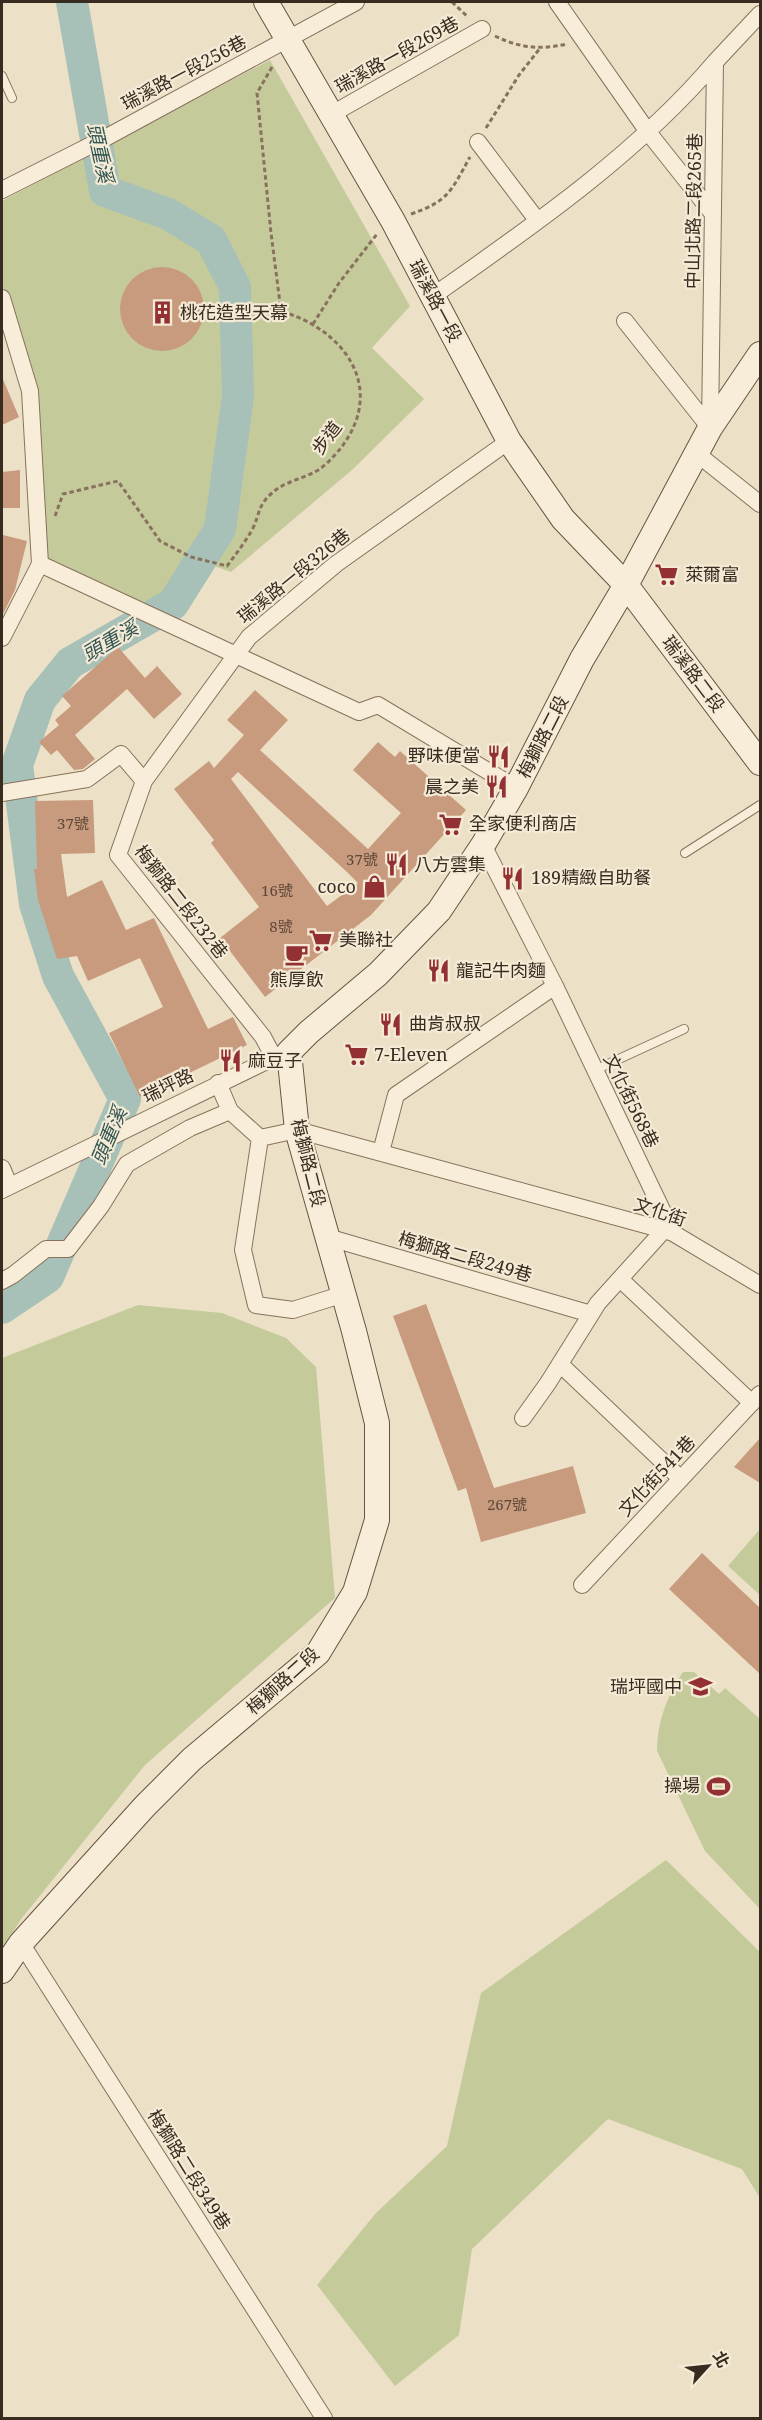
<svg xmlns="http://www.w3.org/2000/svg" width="762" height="2420" viewBox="0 0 762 2420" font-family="'Noto Serif','Noto Sans TC',serif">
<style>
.green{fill:#c5ca9b}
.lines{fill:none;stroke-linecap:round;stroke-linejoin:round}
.river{stroke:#a7c0b8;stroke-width:32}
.building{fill:#c89b7e;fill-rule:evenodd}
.lane-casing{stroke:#87725d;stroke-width:10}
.street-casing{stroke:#87725d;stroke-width:18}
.secondary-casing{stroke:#685340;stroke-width:26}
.path{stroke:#87725d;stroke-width:3;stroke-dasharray:4.5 3;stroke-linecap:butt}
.lane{stroke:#f7edd9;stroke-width:8}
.street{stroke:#f7edd9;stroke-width:16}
.secondary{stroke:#f7edd9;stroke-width:24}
.labels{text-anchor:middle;stroke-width:4.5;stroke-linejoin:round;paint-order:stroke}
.number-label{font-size:15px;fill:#5c4738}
.street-label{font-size:18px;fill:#382b20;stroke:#f4ead5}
.poi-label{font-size:18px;fill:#382b20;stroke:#f4ead5;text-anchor:start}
.water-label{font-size:20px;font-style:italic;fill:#305653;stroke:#f4ead5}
</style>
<rect width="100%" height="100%" fill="#ece0c6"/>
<path class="green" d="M270,60L410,306L372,348L424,399L352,470L231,572L200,561L173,604L149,618L40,564L29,364L2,285V201Z
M138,1305L222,1313L286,1338L316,1367L335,1598L145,1765L22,1918L2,1949V1358Z
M760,1529V1595L728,1566Z
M683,1672H694L719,1694L725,1688L760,1719V1909L705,1851L657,1751C657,1722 667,1696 683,1672Z
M666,1860L760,1952V2198L742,2169L608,2119L472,2249L459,2335L395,2386L317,2285L376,2213L447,2146L481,1993Z"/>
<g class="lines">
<path class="river" d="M2,1308L48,1277L125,1099L58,976L35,904L17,765L40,700L70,663L173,604L220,529L238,396L235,287L211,240L168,214L105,191L72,2"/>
</g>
<path class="building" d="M120 309a42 42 0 1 1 84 0a42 42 0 1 1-84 0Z
M2,377L19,417L2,425Z
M20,470V508H2V472Z
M3,535L27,541L15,590L2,616V542Z
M118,647L145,678L157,666L182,694L154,719L127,689L75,735L95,759L83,769L74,770L57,750L51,755L39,742L59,725L55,720L71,706L62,696Z
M255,690L288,720L260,750L368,849L401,813L353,770L378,742L395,757L400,751L466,810L371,915L265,997L220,938L259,907L211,843L214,840L174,789L209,761L214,768L244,735L227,720ZM238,772L347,872L358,883L327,906L231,779Z
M93,800L95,853L61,854L67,897L102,880L126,930L154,918L208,1029L233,1017L247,1045L140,1097L109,1033L163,1007L140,958L88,981L77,956L57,959L38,900L34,869H37L35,801Z
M426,1304L494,1488L573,1466L586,1513L481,1542L466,1488L458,1491L393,1316Z
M760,1438V1483L734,1467Z
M702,1553L760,1608V1674L669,1589Z"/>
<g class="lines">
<defs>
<path id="lane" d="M2,76L12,98
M685,853L760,805
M595,1070L684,1029"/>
<path id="street" d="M557,2L648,132L713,214
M332,114L482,29
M478,142L537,220
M2,190L107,137L356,2
M433,296C531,227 637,154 715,62
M2,298L30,391L40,564
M625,321L710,428
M710,427L715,62L760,14
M696,453L760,504
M40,564L359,712L378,705L516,788
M2,638L40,564
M144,781L249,637L336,564L509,441
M2,793L87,779L121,754L144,781L118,855L263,1037L273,1056
M483,845L555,986L673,1233
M218,1083L230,1111L260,1138
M381,1152L396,1095L555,986
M2,1168L9,1185
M2,1190L281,1054
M327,1237L591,1314
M620,1279L752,1403
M2,1281L13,1275L46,1249H68L101,1206L127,1164L190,1128L230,1111
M344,1294L293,1310L256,1305L243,1250L260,1138L297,1130L664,1230L673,1233L760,1285
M560,1364L681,1479
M523,1418L548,1383L598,1303L664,1230
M582,1585L760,1394
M21,1943L324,2418"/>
<path id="secondary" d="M266,2L393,221L509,441L563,519L626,585L760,763
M2,1971L21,1943L145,1806L192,1759L318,1653L355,1592L377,1520V1423L354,1331L297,1130L289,1052L309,1032L378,974L439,911L483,845L516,788L582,659L626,585L710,428L760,354"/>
</defs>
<use href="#lane" class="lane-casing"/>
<use href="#street" class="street-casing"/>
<use href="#secondary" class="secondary-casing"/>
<path class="path" d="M452,2L468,17
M495,36C519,48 541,50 567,44
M272,67L257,93L271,233L281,311
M486,128L519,75L541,47
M411,214C449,201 451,191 470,157
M313,324L339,283L377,234
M55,516L63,494L118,481L160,541L191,557L227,566C236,554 246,541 253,528C260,513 258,505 272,493C286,480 306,479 321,468C327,464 335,455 340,449C389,387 342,326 276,310C250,303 229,309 204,308"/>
<use href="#lane" class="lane"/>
<use href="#street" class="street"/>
<use href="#secondary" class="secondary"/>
</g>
<defs>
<symbol id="building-bare" viewBox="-9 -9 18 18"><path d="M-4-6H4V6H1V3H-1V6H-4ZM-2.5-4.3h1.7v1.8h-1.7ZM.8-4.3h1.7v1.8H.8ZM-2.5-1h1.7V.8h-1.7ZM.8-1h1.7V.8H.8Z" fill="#923033" stroke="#f4ead5" stroke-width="2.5" paint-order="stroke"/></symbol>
<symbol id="supermarket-bare" viewBox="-9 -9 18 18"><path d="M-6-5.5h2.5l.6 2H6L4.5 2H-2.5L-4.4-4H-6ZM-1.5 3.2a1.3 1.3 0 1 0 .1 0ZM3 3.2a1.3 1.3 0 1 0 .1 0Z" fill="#923033" stroke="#f4ead5" stroke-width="2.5" paint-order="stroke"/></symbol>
<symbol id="restaurant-bare" viewBox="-9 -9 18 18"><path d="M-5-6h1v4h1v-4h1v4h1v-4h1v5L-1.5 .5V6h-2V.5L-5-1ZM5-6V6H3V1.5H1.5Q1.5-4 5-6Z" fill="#923033" stroke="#f4ead5" stroke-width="2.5" paint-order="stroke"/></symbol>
<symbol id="shop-bare" viewBox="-9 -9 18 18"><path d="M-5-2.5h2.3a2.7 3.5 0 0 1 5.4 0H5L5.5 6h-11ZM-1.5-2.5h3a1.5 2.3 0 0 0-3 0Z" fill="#923033" stroke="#f4ead5" stroke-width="2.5" paint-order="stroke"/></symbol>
<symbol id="cafe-bare" viewBox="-9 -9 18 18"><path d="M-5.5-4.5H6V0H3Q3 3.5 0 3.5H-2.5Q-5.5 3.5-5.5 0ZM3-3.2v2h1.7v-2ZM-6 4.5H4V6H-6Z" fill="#923033" stroke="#f4ead5" stroke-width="2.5" paint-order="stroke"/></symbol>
<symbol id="school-bare" viewBox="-9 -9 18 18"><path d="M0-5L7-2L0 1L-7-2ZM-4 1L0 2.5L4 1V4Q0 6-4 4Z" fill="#923033" stroke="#f4ead5" stroke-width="2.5" paint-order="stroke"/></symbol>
<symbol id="stadium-bare" viewBox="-9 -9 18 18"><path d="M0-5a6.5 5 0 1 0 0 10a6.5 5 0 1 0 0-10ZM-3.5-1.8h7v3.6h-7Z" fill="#923033" stroke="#f4ead5" stroke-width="2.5" paint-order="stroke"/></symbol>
</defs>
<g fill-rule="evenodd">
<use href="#building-bare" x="146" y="296" width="33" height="33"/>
<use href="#supermarket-bare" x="650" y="558" width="33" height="33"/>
<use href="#restaurant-bare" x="482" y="740" width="33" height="33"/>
<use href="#restaurant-bare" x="480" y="770" width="33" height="33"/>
<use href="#supermarket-bare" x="434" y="808" width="33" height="33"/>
<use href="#restaurant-bare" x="380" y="848" width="33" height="33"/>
<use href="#restaurant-bare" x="496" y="862" width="33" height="33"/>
<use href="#shop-bare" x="358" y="870" width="33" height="33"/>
<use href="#supermarket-bare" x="304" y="924" width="33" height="33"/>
<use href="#cafe-bare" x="280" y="938" width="33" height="33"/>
<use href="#restaurant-bare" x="422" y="954" width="33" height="33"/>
<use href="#restaurant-bare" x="374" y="1008" width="33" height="33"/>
<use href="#supermarket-bare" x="340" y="1038" width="33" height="33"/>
<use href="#restaurant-bare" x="214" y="1044" width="33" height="33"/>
<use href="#school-bare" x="684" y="1670" width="33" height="33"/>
<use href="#stadium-bare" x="702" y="1770" width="33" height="33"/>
</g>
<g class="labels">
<g class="number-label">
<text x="73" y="829">37號</text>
<text x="362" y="865">37號</text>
<text x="277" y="896">16號</text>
<text x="281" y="932">8號</text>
<text x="507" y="1510">267號</text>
</g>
<g class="street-label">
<text transform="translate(397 55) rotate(-29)" y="6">瑞溪路一段269巷</text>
<text transform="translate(184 73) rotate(-28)" y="6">瑞溪路一段256巷</text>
<text transform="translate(694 211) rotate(-89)" y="6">中山北路二段265巷</text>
<text transform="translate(435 301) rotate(62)" y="6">瑞溪路一段</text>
<text transform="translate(327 438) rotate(-53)" y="6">步道</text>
<text transform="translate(294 576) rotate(-39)" y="6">瑞溪路一段326巷</text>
<text transform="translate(693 674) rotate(53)" y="6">瑞溪路二段</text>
<text transform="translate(543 737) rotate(-63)" y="6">梅獅路二段</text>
<text transform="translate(181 902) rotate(52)" y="6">梅獅路二段232巷</text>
<text transform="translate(168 1086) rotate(-26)" y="6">瑞坪路</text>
<text transform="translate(631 1101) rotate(64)" y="6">文化街568巷</text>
<text transform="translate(308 1163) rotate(76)" y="6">梅獅路二段</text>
<text transform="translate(660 1212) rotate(19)" y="6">文化街</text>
<text transform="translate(465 1257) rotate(16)" y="6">梅獅路二段249巷</text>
<text transform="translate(657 1476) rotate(-47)" y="6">文化街541巷</text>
<text transform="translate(283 1681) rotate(-42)" y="6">梅獅路二段</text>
<text transform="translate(189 2170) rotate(58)" y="6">梅獅路二段349巷</text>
</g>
<g class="poi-label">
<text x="180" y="319">桃花造型天幕</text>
<text x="685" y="581">萊爾富</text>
<text x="480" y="762" text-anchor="end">野味便當</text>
<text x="479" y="793" text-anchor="end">晨之美</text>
<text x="469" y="830">全家便利商店</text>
<text x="414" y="871">八方雲集</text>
<text x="531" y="884">189精緻自助餐</text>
<text x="356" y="893" text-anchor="end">coco</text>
<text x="339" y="946">美聯社</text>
<text x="456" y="977">龍記牛肉麵</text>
<text x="297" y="986" text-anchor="middle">熊厚飲</text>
<text x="409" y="1030">曲肯叔叔</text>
<text x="374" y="1061">7-Eleven</text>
<text x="248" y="1067">麻豆子</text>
<text x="682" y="1693" text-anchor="end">瑞坪國中</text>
<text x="700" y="1792" text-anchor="end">操場</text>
</g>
<g class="water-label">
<text transform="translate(100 153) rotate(78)" y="7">頭重溪</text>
<text transform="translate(110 641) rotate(-30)" y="7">頭重溪</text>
<text transform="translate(109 1136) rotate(-67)" y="7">頭重溪</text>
</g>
</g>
<rect width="762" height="2420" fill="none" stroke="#382b20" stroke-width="6"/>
<g transform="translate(708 2366) rotate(63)" stroke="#f4ead5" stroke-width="4.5" paint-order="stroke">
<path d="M0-4.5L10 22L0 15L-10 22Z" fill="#382b20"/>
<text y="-9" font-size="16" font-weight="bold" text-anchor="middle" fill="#382b20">北</text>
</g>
</svg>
